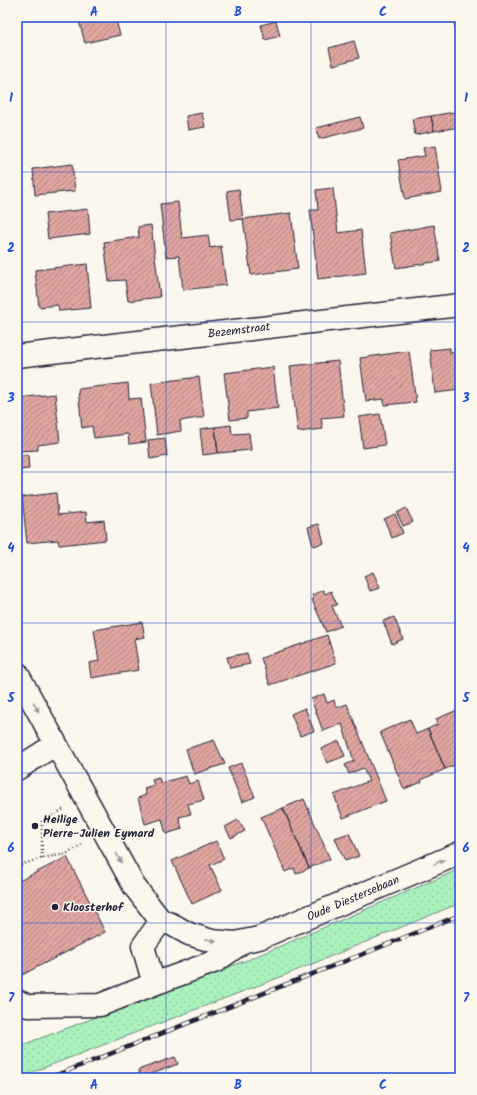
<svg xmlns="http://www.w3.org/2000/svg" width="477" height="1095" viewBox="0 0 477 1095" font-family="Kalam,sans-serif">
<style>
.grass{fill:url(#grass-dots);stroke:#668a7c}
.building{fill:url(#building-hatch);stroke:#22223b}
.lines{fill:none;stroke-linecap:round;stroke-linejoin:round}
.minor-casing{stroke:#22223b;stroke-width:25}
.path{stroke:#22223b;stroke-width:2.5;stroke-dasharray:1 3;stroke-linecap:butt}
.minor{stroke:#fbf7ec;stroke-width:22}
.rail-casing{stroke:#22223b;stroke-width:4.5}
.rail{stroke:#fbf7ec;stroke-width:3;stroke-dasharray:9;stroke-linecap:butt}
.oneway{fill:#99979c}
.grid{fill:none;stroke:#1d4ed8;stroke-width:1;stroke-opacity:0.55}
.poi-dot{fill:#22223b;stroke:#fbf7ec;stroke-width:1.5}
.labels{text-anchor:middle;stroke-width:3;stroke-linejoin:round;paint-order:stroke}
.street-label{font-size:12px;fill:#22223b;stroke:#fbf7ec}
.poi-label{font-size:12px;font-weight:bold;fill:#22223b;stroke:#fbf7ec;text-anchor:start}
.neatline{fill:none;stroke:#1d4ed8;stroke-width:1.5}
.grid-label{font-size:13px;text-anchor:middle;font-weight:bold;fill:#1d4ed8}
</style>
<defs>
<pattern id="grass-dots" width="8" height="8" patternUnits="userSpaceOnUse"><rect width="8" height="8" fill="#abf1bd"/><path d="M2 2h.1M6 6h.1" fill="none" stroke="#93cea3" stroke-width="1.8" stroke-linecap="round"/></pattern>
<pattern id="building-hatch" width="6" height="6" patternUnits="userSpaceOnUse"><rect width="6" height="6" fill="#dfa5a0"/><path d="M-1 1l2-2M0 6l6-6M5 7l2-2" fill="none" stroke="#b48684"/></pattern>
</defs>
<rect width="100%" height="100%" fill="#fbf7ec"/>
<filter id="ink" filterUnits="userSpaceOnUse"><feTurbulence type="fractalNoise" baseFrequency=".025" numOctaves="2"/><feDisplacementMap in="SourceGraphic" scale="8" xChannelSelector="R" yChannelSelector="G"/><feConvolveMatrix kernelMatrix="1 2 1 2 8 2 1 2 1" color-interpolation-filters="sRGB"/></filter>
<g filter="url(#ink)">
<path class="grass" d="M460,869V903L278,978L17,1078V1047L250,959Z"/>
<path class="building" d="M78,17H115L120,35L85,43Z
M453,17H460V46H459Z
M276,21L280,36L265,40L261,25Z
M354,41L359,58L333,65L329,48Z
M460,111V127L434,131L431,116Z
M202,113L205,127L188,130L186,116Z
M431,116L434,131L415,135L412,119Z
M360,117L363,128L319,139L316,128Z
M435,146L442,192L405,199L398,160L425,156L423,148Z
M72,164L75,191L35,195L33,169Z
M333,188L338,233L361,230L366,273L318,279L310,210H318L316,190Z
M239,189L243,219L231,220L227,191Z
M178,202L182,238L208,235L210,248L221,246L226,285L183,290L179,256L166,257L160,204Z
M88,209L90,234L48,239L45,214Z
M291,213L298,269L251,275L243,219Z
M151,225L160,297L128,301L125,280L109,281L104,242L139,237L138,227Z
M434,225L440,261L396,268L390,233Z
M87,264L91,308L59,311L58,305L39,307L35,270Z
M450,348V353L460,352V390L435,393L430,350Z
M409,351L416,402L384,405V399L366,401L360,358Z
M338,361L344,416L321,418L323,429L298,432L290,366Z
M273,367L278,408L247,412V418L230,420L224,373Z
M199,377L204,417L180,421L181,431L157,435L151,383Z
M128,383L129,399L141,398L146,442L129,444L128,434L94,438L92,426L82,428L78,389Z
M55,394L60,442L38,445V450L18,451L17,440V398Z
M380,414L385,445L363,448L359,417Z
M231,425L232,434L249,433L251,450L218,453L215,427Z
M215,427L218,453L203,455L200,429Z
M165,438L167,456L150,459L148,440Z
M19,455H28L29,469L19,470Z
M56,493L58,515L86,512L87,522L104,520L106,540L59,545L58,540L27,543L22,497Z
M406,508L413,522L403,526L397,513Z
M395,514L403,533L392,538L384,519Z
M319,524L324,543L313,546L308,527Z
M373,572L380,588L370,591L364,576Z
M323,590L325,594L331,591L337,605L332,606L341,626L326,632L312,600L314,599L312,595Z
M394,617L403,639L392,644L383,621Z
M142,622L145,637L134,639L139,670L91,678L89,663L99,661L94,630Z
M327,635L336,663L270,685L261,658Z
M247,653L250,664L230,668L227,657Z
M324,694L327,703L334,700L336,708L347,704L386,801L343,818L334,795L369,781L363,768L349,774L345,765L354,761L342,724L323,731L311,699Z
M305,708L314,731L300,736L291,714Z
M460,709V763L445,769L428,729L438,724L436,719Z
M410,719L416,734L428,729L445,769L421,780L422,782L404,789L380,732Z
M214,740L225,764L194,774L186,749Z
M339,741L345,756L327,763L321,749Z
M241,763L255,797L242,802L228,768Z
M186,776L189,784L198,781L204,800L188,804L191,814L179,817L182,829L166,834L162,819L145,824L138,798L146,795L144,788L154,785L152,780L159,778L161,783Z
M304,799L330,859L309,868L283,808Z
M283,808L309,868L296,874L294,868L285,872L261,817Z
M238,820L245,831L231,838L225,827Z
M349,833L359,856L345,861L335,838Z
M216,841L224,859L210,865L222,890L192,904L172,861Z
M67,857L105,932L18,977L17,975V882Z
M175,1057L178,1064L141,1078L138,1070Z"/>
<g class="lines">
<defs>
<path id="minor" d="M17,356L460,305
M17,673L134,886L161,921L171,924L189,934L212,941L235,943L259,938L460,853
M17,769L56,744
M154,984L216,961L244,941
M17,1001L28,1006L100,1005L154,984L143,946L161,921"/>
</defs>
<use href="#minor" class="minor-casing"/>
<path class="path" d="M42,858V821L64,809
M17,866L42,858L66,854L84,843"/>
<use href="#minor" class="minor"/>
<defs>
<path id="rail" d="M49,1078L358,956L460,915"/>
</defs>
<use href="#rail" class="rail-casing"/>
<use href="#rail" class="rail"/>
</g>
<defs><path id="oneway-solid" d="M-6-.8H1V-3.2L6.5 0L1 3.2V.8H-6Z"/></defs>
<g class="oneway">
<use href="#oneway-solid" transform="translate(36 707) rotate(61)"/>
<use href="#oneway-solid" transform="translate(119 858) rotate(61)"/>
<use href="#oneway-solid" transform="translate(439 862) rotate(-23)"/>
<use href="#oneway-solid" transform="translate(211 940) rotate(12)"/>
</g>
</g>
<path class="grid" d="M166,17V1078M311,17V1078M17,172H460M17,322H460M17,472H460M17,623H460M17,773H460M17,923H460"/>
<g class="poi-dot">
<circle cx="35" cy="826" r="4"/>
<circle cx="55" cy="907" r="4"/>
</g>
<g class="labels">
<g class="street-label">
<text transform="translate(239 330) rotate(-7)" y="4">Bezemstraat</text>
<text transform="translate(353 898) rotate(-23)" y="4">Oude Diestersebaan</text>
</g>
<g class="poi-label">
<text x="43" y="823">Heilige<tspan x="43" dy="14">Pierre-Julien Eymard</tspan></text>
<text x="63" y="911">Kloosterhof</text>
</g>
</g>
<rect width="477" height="1095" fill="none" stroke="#fbf7ec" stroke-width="44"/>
<rect x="22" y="22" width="433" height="1051" class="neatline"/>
<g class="grid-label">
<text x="94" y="16">A</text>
<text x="238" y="16">B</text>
<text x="383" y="16">C</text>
<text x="11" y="102">1</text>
<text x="466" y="102">1</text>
<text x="11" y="252">2</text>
<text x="466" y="252">2</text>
<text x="11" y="402">3</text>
<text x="466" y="402">3</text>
<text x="11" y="552">4</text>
<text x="466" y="552">4</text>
<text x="11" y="702">5</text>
<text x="466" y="702">5</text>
<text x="11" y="852">6</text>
<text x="466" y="852">6</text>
<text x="11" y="1002">7</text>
<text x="466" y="1002">7</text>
<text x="94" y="1089">A</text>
<text x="238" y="1089">B</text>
<text x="383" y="1089">C</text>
</g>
</svg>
